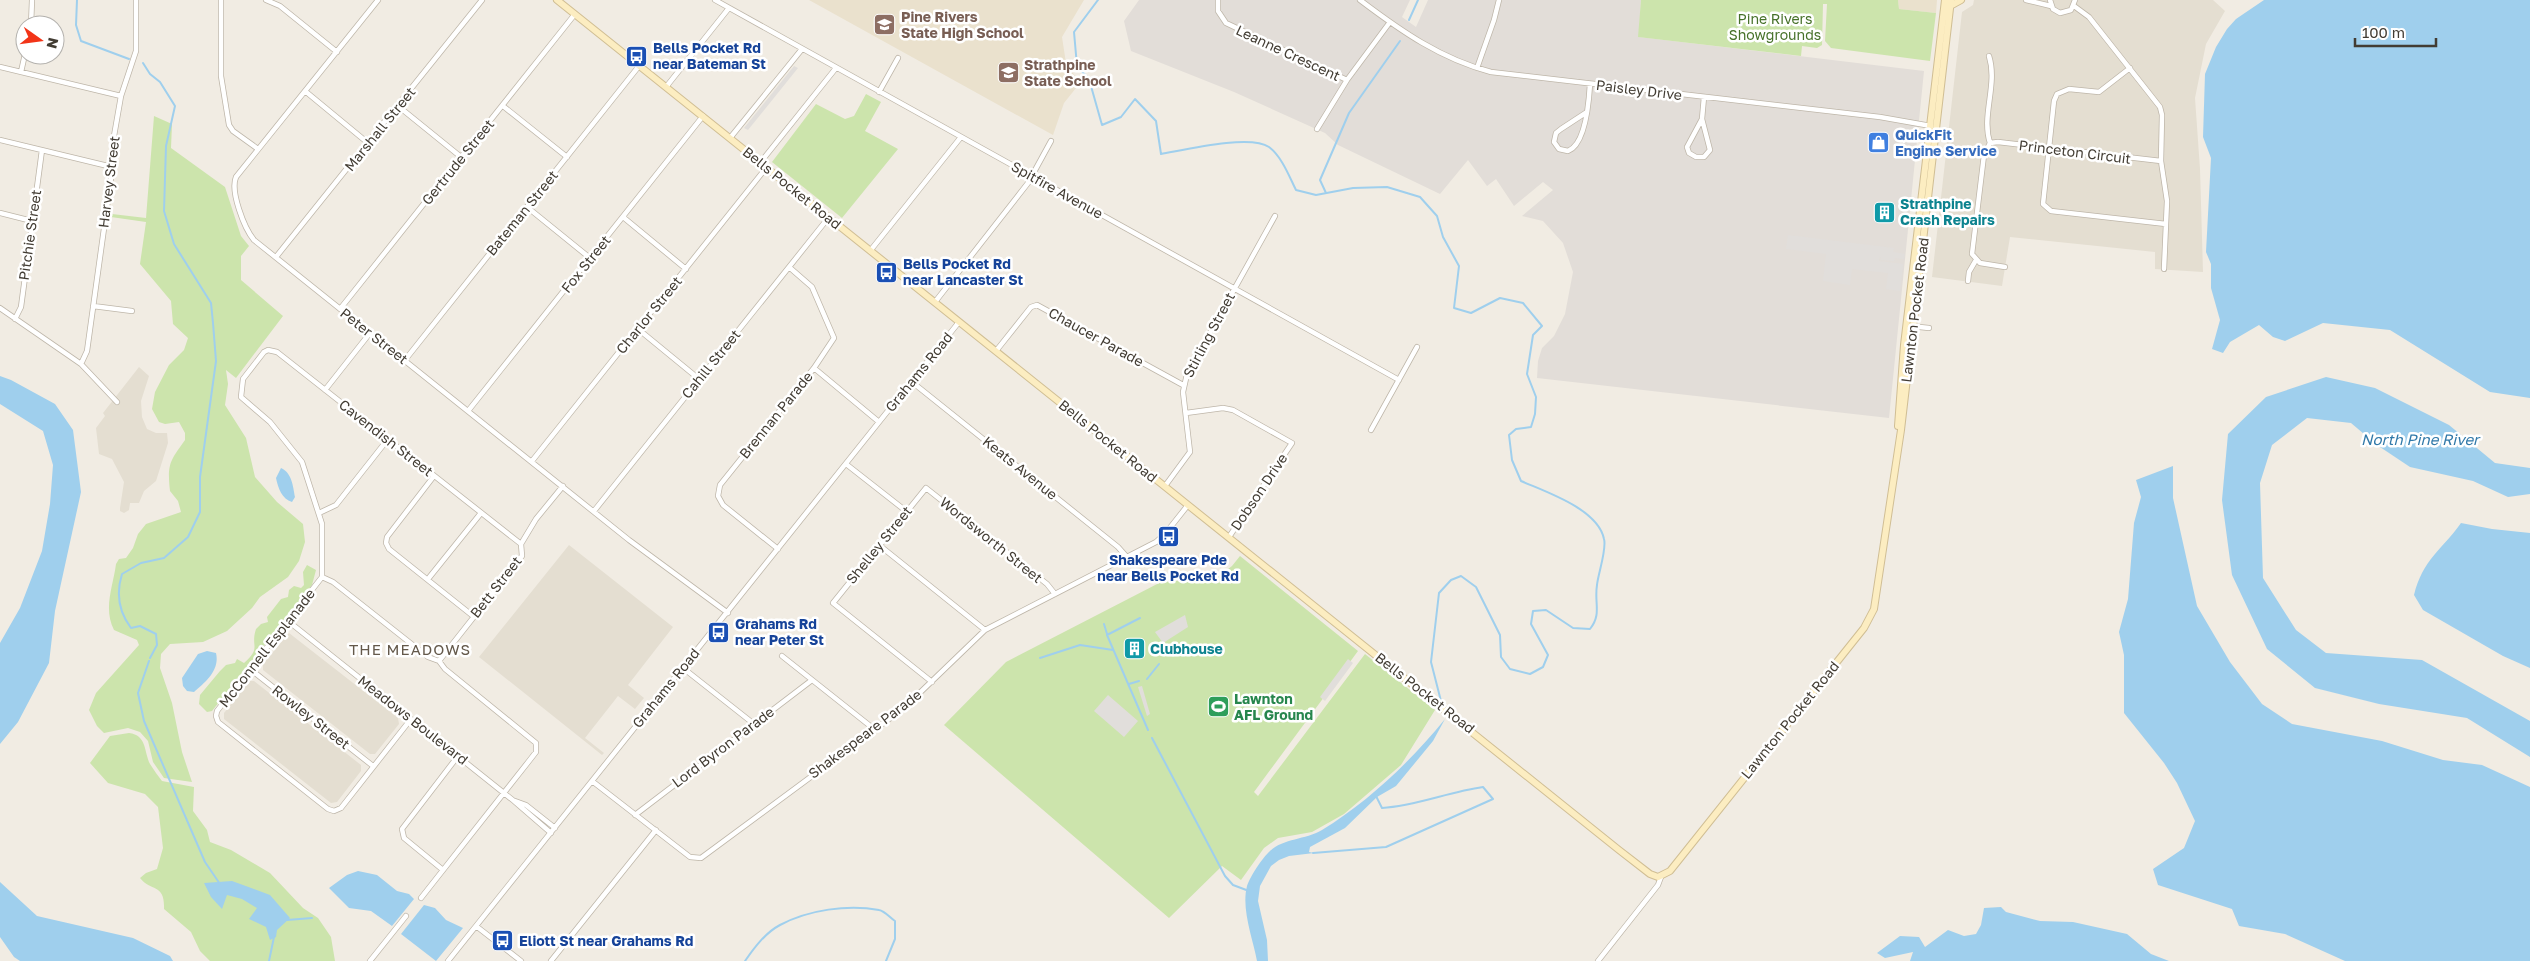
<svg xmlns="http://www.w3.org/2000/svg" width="2530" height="961" viewBox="0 0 2530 961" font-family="'Golos Text',sans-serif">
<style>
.residential{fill:#e4ded1}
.industrial{fill:#e2ddd8}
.education{fill:#eae1cd}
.green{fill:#cce4ac}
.parking{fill:#e1dedb}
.water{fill:#9fcfed}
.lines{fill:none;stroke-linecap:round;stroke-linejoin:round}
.stream{stroke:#9fcfed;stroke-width:2}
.minor-casing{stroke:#beb6a9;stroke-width:6}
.secondary-casing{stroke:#d0be94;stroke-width:8}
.minor{stroke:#fff;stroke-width:4.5}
.secondary{stroke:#fcedc1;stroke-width:6}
.labels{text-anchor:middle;stroke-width:5;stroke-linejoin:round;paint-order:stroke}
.education-label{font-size:14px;font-weight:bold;fill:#785e54;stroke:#fff;text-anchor:start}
.park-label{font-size:14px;fill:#467129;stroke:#fff}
.transit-label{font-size:14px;font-weight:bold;fill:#164399;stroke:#fff;text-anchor:start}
.street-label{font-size:14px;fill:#423c33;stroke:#fff}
.shop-label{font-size:14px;font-weight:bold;fill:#366cbe;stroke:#fff;text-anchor:start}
.culture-label{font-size:14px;font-weight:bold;fill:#0d838f;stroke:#fff;text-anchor:start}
.leisure-label{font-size:14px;font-weight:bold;fill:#27864d;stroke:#fff;text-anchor:start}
.water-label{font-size:15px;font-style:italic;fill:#3179a9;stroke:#fff}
.neighbourhood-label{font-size:15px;letter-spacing:1px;fill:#64594b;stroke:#fff}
</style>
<rect width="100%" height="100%" fill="#f1ece3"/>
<path class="residential" d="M1974,0H2213L2225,11L2206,44L2195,98L2200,169L2203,272L2155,269V252L2010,237L2002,286L1932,277L1962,12L1973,5Z
M139,367L149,376L141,401L142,417L147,429L156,433H167L168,443L156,481L144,491L139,503H130L129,510L124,513L120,511V508L124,482L112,459L99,454L96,428L105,416L103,413Z
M569,545L673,627L628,685L644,698L639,704L635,709L618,696L585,738L604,753L602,755L479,657Z
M289,633L398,718L399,724L375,754H370L263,670V664Z
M250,681H254L361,765V771L337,802L331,803L224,719V713Z"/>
<path class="industrial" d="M1139,0H1410L1402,17L1416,27L1428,0H1641L1639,37L1924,71L1889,418L1537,378L1538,361L1542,348L1554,336L1565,314L1573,272L1563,243L1543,221L1522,216L1553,190L1543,182L1514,206L1496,179L1487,186L1468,160L1440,194L1338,145L1325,133L1234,92L1131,51L1124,21Z"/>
<path class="education" d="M809,0H1084L1062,37L1066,63L1080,83L1064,103L1053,135Z
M1898,0H1937L1936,13L1899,9Z"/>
<path class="green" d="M1641,0H1898L1899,9L1936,13L1930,61L1831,48L1825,41L1827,4H1823L1822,45L1817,48L1802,46L1801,56L1638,37Z
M866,94L881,102L865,131L898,149L842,218L772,162L816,104L845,119L854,116Z
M154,116L172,124L171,148L225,187L241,236L249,246L241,256V280L283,316L236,378L226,370L228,384L225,405L246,438L255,477L277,502L303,524L305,542L299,561L288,577L260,597L252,608L227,631L203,642L170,644L161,654L160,668L172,703L182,752L192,782L164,778L153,762L148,741L140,732L128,728L104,733L97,726L89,710L96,693L139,645L137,640L114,630C103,608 113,587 116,564L119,559L126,558L133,548L138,534L146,524L181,512L178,501L170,491C167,464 170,461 185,440V433L179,422L165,424L159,422L152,409L155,392L169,365L184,350L188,338L173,324L171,301L140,264L146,222L111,217L112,214L146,218Z
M1240,556L1358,651L1254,792L1258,796L1365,654L1435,710L1401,765L1344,814L1312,832L1278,838L1264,848L1241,880L1222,866L1169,918L944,725L1006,662L1161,582L1216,578L1232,566Z
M307,565L316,570L312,585L212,711L207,712L199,704L200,695L220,671L226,665L235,663L237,659L244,663C262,647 250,647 256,629L261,624L268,622L267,617L281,599L288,597L289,590L294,586L301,588L304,585L303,572Z
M129,733C147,735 144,752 150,764C154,770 158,776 162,781L194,787L193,811L207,830L210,842L231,850L270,873L303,908L318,918L331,937L335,961H210L200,951L191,932L164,909C165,883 151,892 140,878L146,873L157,869L163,848L158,807L145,794L108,783L90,763L110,736Z"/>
<path class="parking" d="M794,66L798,68L748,130L744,128Z
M1788,235L1894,248L1893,252L1905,254L1904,259L1895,258L1894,261L1881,260L1880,256L1879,261L1903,264L1900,291L1886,289L1888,273L1852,269L1850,285L1823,281L1826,254L1786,249Z
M1185,615L1188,627L1163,643L1155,632Z
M1348,659L1353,663L1325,701L1320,697Z
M1142,686L1150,714L1147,716L1138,687Z
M1108,695L1138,721L1124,737L1094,711Z"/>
<path class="water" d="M2264,0H2530V398L2490,392L2390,330L2323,323L2285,341L2273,337L2259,325L2230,342L2223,353L2212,349L2220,320L2211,288V264L2206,252L2211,158L2203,137L2205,74L2216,47L2227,29L2236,19Z
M0,376L11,380L55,404L73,430L81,492L55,611L49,663L18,722L0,744V643L20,608L42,551L50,504L53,465L43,431L0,404Z
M2326,377L2375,388L2449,425L2495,463L2530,468V494L2508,497L2473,481L2410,467L2377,445L2351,423L2307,418L2272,445L2260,483L2263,578L2296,630L2326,653L2422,660L2530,721V757L2467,718L2379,704L2315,688L2267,649L2232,575L2222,500L2228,434L2266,397Z
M2173,466V498L2197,606L2230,662L2262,704L2292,724L2382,741L2443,760L2482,765L2530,787V961H2345L2285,934L2239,926L2232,909L2158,885L2153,869L2184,848L2195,821L2177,783L2164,763L2124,713V655L2119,632L2128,599L2134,523L2141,497L2136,480Z
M281,468C292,473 293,486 295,497L292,502C282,499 278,488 276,478Z
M2461,523L2492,529L2530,533V668L2503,656L2423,610L2414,595C2423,559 2441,551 2461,523Z
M207,651L216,653C220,670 206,682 194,692L187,691L183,686L182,678L198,654Z
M1445,719L1433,741L1396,786L1377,797L1345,828L1310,847L1309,852L1314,853L1289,856L1279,860L1271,866L1260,886L1258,901L1267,940L1268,961H1257C1253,939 1241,909 1247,886C1250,877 1262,858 1270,851C1284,838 1305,840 1322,830C1368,802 1411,761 1445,719Z
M358,871L377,875L397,891L409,894L414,899L392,926L371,911L349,908L329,888L347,875Z
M232,881L270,895L290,918L277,930L276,937L270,940L266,927L249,919L257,908L242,899L227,895L222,909L211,897L204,883Z
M0,882L37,916L133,938L170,956L173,961H20L14,957L0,937Z
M424,905L435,908L446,920L463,928L436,961L401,934Z
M2001,907L2006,912L2040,921L2073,922L2127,934L2151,954L2169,961H1910L1913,952L1885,958L1877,953L1900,936L1919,937L1925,947L1948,930L1964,936L1976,934L1981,925L1984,908Z"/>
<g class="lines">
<path class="stream" d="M77,0L76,25L81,41L129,59
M1098,0L1074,32L1077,66L1089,79L1102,125L1121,117L1135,99L1156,121L1161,154C1184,150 1250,134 1269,147C1282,157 1289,176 1296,190L1316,195L1353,188L1387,187L1420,197L1437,216L1443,237L1459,266L1454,308L1471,313L1500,298L1523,303L1542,326L1533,335L1527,374L1536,397L1535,414L1531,427L1516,429L1509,435L1512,460L1521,481C1546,492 1598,509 1604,539C1607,549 1598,574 1597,585C1594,603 1602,614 1590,629L1573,628L1546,610L1533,611L1531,624L1548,655L1543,667L1530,674L1510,669L1501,657L1500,635L1476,587L1461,576L1451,580L1439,593L1431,662L1442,705
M1409,20L1418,0
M143,63L150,74L160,82L175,106L166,146L164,211L174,244L211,303L213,323L216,361L200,477V512L188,537L164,558L141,563L122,574C116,593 119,612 131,628L140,626L156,634L157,645L150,658
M1326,193L1320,180L1349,113L1400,41
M1140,618L1107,635L1148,730
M1104,624L1107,634
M1040,658L1080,645L1113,650
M149,661L138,693L144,721L205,862L220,884
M1147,679L1159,664
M1129,684L1139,681
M1152,738L1225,876L1233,885L1249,891
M1313,853L1386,847L1493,799L1483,787C1448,792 1416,806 1382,808L1376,796
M287,920L312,918
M269,961L274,937
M745,961C754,948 765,933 780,925C808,910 848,904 879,910C885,911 890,918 895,921V939L886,961"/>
<defs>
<path id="minor" d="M221,0V76L229,125L233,131L258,149
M266,0L280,6L337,52
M378,0L236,177C230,191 244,228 254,240L629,540L728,613
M715,0L1399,380
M1218,0V11L1226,23L1347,80
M1360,0C1401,31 1441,59 1491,72L1880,117L1931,126
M2026,0L2051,6
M2050,0L2053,9L2060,13L2071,10L2075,0
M2074,6L2089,17L2160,107L2162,115L2161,161L2167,201L2164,269
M31,25L32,0
M1989,56C1998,85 1981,115 1990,143
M0,67L121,96
M1477,68L1494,20L1499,0
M2130,68L2099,92L2069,89L2057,94L2054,101L2043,204L2051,211L2166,224
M21,72L25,54
M666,87L729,8
M305,91L368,143
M879,92L898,58
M398,106L461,157
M503,106L567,157
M1587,112L1561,129L1556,133L1554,142L1559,149L1568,151C1586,144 1589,101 1590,84
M1702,119L1687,147L1689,153L1696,157H1704L1710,150L1702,119L1704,97
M1317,129L1347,80L1390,22
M730,138L802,49
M0,140L112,167
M760,163L836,68
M527,207L590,258
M0,213L32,221
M623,217L686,269
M870,251L961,137
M276,257L482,0
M2005,267L1980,263L1972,254L1984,155L1990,143L1998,142L2161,161
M1968,281L1969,272L1976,260
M935,302L1028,183L1051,141
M93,306L132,311
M0,308L81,364L117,402
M340,309L575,14
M15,319L21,307L42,150
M1910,326L1929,328
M638,329L699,379
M996,351L1031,307L1037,305L1183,385
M405,360L639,66
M81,364L87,351L116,142L114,136L121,96L136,51V0
M814,368L879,422
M912,382L1118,547L1126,556
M325,390L370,333
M468,411L703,116
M1186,413L1223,408L1233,410L1292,443L1229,537
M1371,430L1417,347
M532,461L766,168
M846,464L906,511
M434,476L387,537L386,543L389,549L473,616
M1165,486L1190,452L1183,392L1187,374L1275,216
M594,511L829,217
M319,513L336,505L388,439
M879,545L985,630
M778,549L723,505L718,496L720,485L814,368L834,338L812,287L789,267
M322,577L333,582L428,657L439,661L445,669L536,743V752L529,761L421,898
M428,579L481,513
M288,621L514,801L551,833
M782,656L874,729
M439,661L522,556L521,544L536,519L563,486
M683,668L754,724
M250,669L373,766
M932,682L833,603L926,488L1047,584L1055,594
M411,719L341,808L334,811L328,809L218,722L216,716L217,711L322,577V524L302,462L270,422L241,397L243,379L264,352L268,350L277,352L521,544
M592,781L690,857L701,858L904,708L985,630L1156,542L1165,534L1188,505
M515,801L526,805L555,828
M635,815L812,680
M443,870L404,838L402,829L458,756
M476,926L521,961
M370,961L406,916
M448,961L959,322
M551,961L656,830
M1598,961L1658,885L1661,877"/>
<path id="secondary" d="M557,0L1619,850L1650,874L1658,877L1670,871L1864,628L1874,609L1901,430L1951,0
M1950,6L1961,0
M1898,426L1904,345L1945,0"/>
</defs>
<use href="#minor" class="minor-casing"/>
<use href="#secondary" class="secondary-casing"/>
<use href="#minor" class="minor"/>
<use href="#secondary" class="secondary"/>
</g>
<defs>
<symbol id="school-square" viewBox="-11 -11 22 22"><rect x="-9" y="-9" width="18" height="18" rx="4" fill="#8d6e63" stroke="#fff"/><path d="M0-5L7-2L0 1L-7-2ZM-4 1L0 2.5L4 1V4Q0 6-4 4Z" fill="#fff"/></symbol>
<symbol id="bus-square" viewBox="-11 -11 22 22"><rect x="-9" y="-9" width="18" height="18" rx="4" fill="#1a4fb4" stroke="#fff"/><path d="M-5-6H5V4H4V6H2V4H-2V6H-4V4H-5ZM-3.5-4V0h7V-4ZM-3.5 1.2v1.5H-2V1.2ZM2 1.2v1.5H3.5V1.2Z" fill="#fff"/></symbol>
<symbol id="shop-square" viewBox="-11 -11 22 22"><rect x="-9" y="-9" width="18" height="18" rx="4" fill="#3f7fe0" stroke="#fff"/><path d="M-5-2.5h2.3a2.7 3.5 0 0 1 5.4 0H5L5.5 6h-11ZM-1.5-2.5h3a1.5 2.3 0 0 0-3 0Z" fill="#fff"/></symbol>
<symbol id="building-square" viewBox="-11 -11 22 22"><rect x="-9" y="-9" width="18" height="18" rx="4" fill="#0f9aa8" stroke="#fff"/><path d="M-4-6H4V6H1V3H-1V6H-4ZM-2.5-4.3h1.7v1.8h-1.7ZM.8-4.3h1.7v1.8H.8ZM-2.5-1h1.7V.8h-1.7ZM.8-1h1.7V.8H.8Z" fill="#fff"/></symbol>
<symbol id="stadium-square" viewBox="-11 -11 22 22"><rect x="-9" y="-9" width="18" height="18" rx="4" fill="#2e9e5b" stroke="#fff"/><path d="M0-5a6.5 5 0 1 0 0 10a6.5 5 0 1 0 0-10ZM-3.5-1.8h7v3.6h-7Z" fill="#fff"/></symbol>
</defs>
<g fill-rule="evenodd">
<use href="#school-square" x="872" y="12" width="25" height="25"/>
<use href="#bus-square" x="624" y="44" width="25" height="25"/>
<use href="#school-square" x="996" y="60" width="25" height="25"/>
<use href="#shop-square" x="1866" y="130" width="25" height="25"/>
<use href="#building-square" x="1872" y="200" width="25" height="25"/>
<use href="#bus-square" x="874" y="260" width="25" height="25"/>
<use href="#bus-square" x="1156" y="524" width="25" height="25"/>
<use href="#bus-square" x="706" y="620" width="25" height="25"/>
<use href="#building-square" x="1122" y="636" width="25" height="25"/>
<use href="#stadium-square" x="1206" y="694" width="25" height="25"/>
<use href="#bus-square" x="490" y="928" width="25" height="25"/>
</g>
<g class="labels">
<g class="education-label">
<text x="901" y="22">Pine Rivers<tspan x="901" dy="16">State High School</tspan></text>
<text x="1024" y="70">Strathpine<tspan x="1024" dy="16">State School</tspan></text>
</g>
<g class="park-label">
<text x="1775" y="24">Pine Rivers<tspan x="1775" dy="16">Showgrounds</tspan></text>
</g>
<g class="transit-label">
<text x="653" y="53">Bells Pocket Rd<tspan x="653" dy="16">near Bateman St</tspan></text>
<text x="903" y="269">Bells Pocket Rd<tspan x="903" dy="16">near Lancaster St</tspan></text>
<text x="1168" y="565" text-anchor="middle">Shakespeare Pde<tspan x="1168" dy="16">near Bells Pocket Rd</tspan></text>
<text x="735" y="629">Grahams Rd<tspan x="735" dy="16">near Peter St</tspan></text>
<text x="519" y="946">Eliott St near Grahams Rd</text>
</g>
<g class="street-label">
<text transform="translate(1288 53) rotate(25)" y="5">Leanne Crescent</text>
<text transform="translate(1639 90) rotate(7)" y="5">Paisley Drive</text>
<text transform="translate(380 129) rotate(-51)" y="5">Marshall Street</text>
<text transform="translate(2075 152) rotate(7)" y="5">Princeton Circuit</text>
<text transform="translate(458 162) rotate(-51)" y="5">Gertrude Street</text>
<text transform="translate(109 182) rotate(-83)" y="5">Harvey Street</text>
<text transform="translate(792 188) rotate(39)" y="5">Bells Pocket Road</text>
<text transform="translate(1057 190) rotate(29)" y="5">Spitfire Avenue</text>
<text transform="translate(522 213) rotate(-51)" y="5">Bateman Street</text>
<text transform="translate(30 235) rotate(-82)" y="5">Pitchie Street</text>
<text transform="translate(586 264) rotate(-51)" y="5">Fox Street</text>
<text transform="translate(1915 310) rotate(-83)" y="5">Lawnton Pocket Road</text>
<text transform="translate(649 315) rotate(-51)" y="5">Charlor Street</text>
<text transform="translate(1209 335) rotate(-62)" y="5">Stirling Street</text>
<text transform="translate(374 336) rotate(38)" y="5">Peter Street</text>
<text transform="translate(1096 337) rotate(29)" y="5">Chaucer Parade</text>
<text transform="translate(711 364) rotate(-51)" y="5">Cahill Street</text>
<text transform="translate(919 372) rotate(-51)" y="5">Grahams Road</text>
<text transform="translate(776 415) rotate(-51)" y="5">Brennan Parade</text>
<text transform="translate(386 438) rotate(38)" y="5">Cavendish Street</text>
<text transform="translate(1108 441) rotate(39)" y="5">Bells Pocket Road</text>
<text transform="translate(1020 468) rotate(39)" y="5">Keats Avenue</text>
<text transform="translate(1259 492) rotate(-56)" y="5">Dobson Drive</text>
<text transform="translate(991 540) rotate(39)" y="5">Wordsworth Street</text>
<text transform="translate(879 545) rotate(-51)" y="5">Shelley Street</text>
<text transform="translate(496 587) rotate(-52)" y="5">Bett Street</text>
<text transform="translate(267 648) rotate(-52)" y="5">McConnell Esplanade</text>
<text transform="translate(666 688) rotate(-51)" y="5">Grahams Road</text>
<text transform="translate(1425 693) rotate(38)" y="5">Bells Pocket Road</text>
<text transform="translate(311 717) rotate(38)" y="5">Rowley Street</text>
<text transform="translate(413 720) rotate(38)" y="5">Meadows Boulevard</text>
<text transform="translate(1790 720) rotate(-51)" y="5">Lawnton Pocket Road</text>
<text transform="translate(865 734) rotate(-37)" y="5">Shakespeare Parade</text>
<text transform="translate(723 747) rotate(-37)" y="5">Lord Byron Parade</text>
</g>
<g class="shop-label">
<text x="1895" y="140">QuickFit<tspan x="1895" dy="16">Engine Service</tspan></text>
</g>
<g class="culture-label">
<text x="1900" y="209">Strathpine<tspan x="1900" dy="16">Crash Repairs</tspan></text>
<text x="1150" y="654">Clubhouse</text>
</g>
<g class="leisure-label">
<text x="1234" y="704">Lawnton<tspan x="1234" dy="16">AFL Ground</tspan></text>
</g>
<g class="water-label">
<text x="2420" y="445">North Pine River</text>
</g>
<g class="neighbourhood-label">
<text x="410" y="655">THE MEADOWS</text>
</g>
</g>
<g transform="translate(40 40) rotate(104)"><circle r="24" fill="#ffffff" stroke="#b3b1ad"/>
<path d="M0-4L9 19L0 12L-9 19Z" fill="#f23418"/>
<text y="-8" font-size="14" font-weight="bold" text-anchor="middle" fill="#423c33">N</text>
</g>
<path d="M2355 38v8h81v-8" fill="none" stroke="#423c33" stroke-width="2.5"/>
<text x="2362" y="38" font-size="15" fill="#423c33" stroke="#ffffff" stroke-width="4" paint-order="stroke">100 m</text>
</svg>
